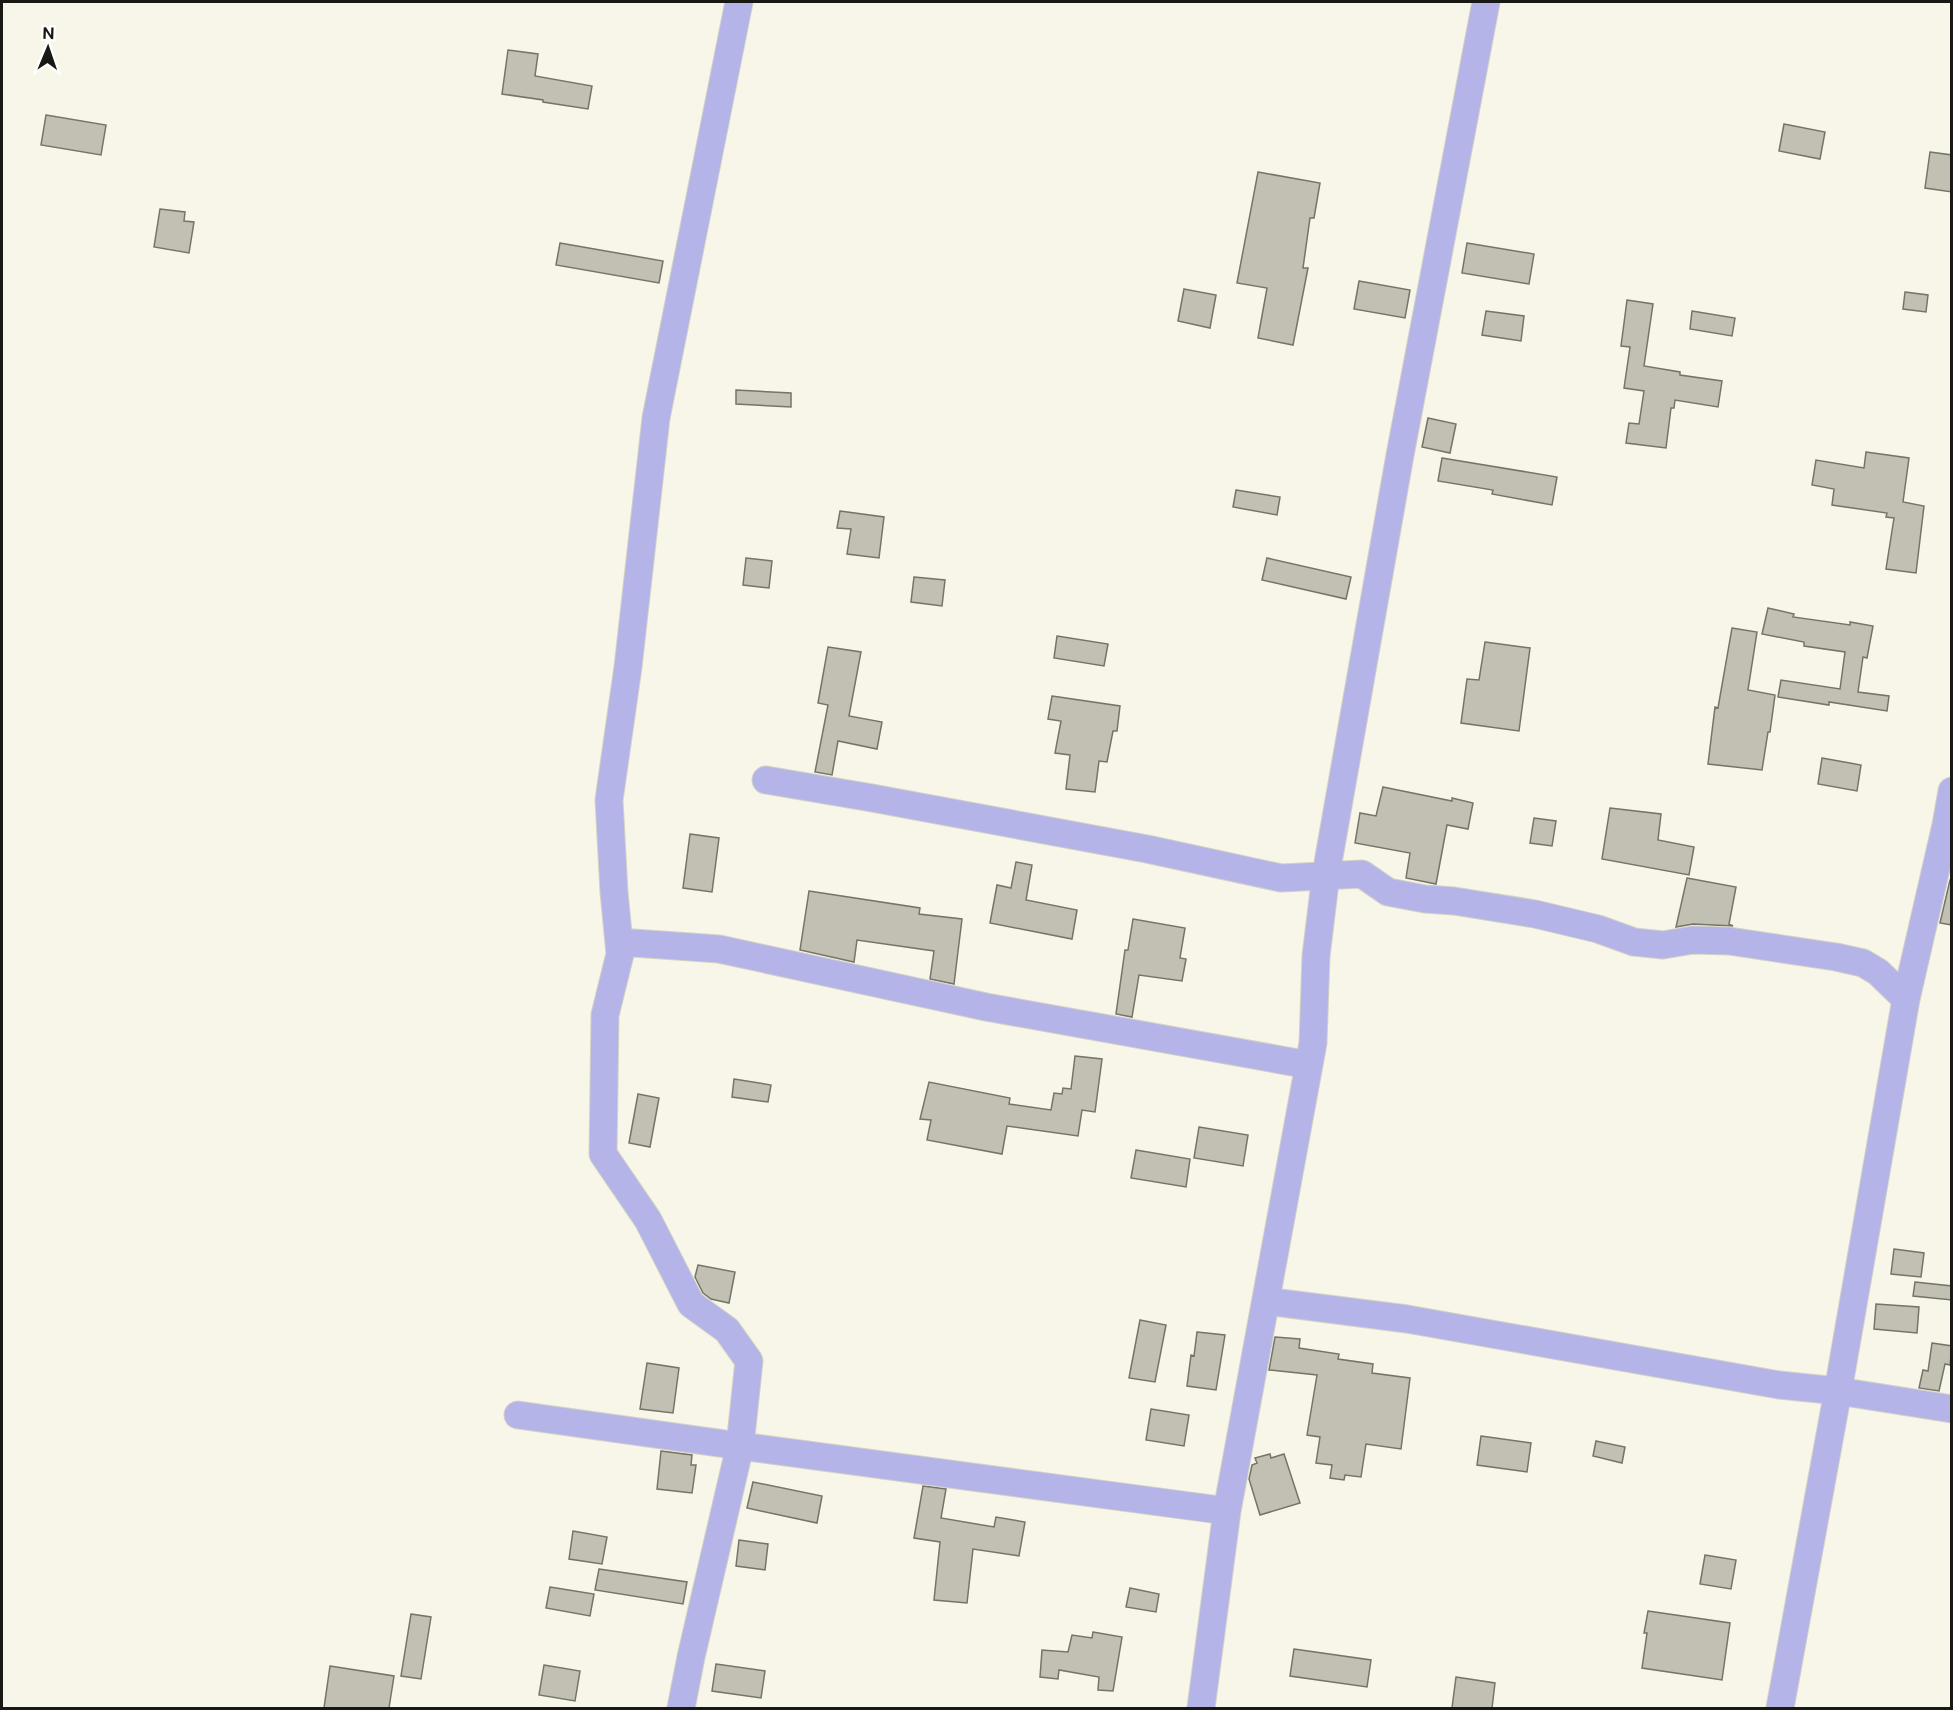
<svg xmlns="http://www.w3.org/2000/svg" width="1953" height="1710" viewBox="0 0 1953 1710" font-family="'Public Sans',sans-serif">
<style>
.building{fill:#c1c0b3;stroke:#757468;stroke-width:1.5}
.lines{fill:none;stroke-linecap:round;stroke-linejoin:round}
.minor-casing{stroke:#d3d3c6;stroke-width:29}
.minor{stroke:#b4b4e8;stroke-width:27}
</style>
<rect width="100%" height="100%" fill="#f7f6e8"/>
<path class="building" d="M508,50L538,54L535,76L592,86L588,109L543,102V100L502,94Z
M46,115L106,125L101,155L41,145Z
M1784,124L1825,132L1820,159L1779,151Z
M1930,152L1952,155V192L1925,188Z
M1258,172L1320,183L1314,218H1310L1303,268H1308L1293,345L1258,338L1267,288L1237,283Z
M160,209L185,212L184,221L194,222L189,253L154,247Z
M560,243L663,261L659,283L556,265Z
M1467,243L1534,254L1529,284L1462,273Z
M1359,281L1410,290L1405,318L1354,309Z
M1184,289L1216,295L1210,328L1178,321Z
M1905,292L1928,295L1926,312L1903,309Z
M1627,300L1653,304L1644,366L1680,372V375L1722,381L1718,407L1675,400L1674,408H1671L1666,448L1626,443L1629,423L1639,424L1644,391L1624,388L1630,347L1621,346Z
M1486,311L1524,316L1521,341L1482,335Z
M1692,311L1735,318L1732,336L1690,329Z
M736,390L791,393V407L736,404Z
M1428,418L1456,424L1450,453L1422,447Z
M1866,452L1909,458L1903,502L1924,506L1916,573L1886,569L1894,518L1886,517L1887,513L1832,505L1834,489L1812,485L1816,460L1864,468Z
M1442,458L1557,477L1552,505L1492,494L1493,490L1438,481Z
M1236,490L1280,497L1277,515L1233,507Z
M840,511L884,517L879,558L847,554L851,529L837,528Z
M746,558L772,561L769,588L743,585Z
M1267,558L1351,577L1346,599L1262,580Z
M914,577L945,580L942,606L911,602Z
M1768,608L1794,614L1793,617L1850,625V622L1873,626L1867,658L1863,657L1858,692L1889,696L1887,711L1829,702V705L1778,697L1781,680L1840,689L1845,652L1804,646V642L1762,634Z
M1732,628L1757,632L1748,690L1775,695L1770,732H1768L1762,770L1708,764L1715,707L1718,708Z
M1057,636L1108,644L1104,666L1054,658Z
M1485,642L1530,648L1519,731L1461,723L1467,679L1479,680Z
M828,647L861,652L849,716L882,722L877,749L838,741L832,775L815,772L828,705L818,703Z
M1052,696L1120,706L1117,731H1113L1107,762L1099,761L1095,792L1066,789L1070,755L1055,753L1061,721L1048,719Z
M1822,758L1861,765L1857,791L1818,784Z
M1383,787L1452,801V798L1473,803L1468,829L1447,825L1436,884L1406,878L1410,853L1355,843L1360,813L1376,816Z
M1610,808L1661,814L1658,840L1694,847L1689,875L1602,859Z
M1534,818L1556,821L1552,846L1530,843Z
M690,834L719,838L712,892L683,888Z
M1016,862L1032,865L1026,900L1077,910L1072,939L990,923L997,885L1011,888Z
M1687,878L1736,887L1729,924L1733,926L1693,924L1676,927Z
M1950,880H1952V925L1940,923Z
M809,891L920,908L919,914L962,919L954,984L930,979L934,951L857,940L854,962L800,950Z
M1133,919L1185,928L1180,958L1186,959L1182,981L1139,975L1132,1017L1116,1014L1125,950H1128Z
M1075,1056L1102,1059L1095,1112L1082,1110L1078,1136L1007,1126L1002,1154L927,1140L931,1120L920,1119L929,1082L1010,1098L1009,1104L1051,1110L1054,1093L1062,1094L1063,1088L1071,1089Z
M734,1079L771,1085L768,1102L732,1097Z
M638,1094L659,1098L650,1147L629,1143Z
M1199,1127L1248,1135L1243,1166L1194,1158Z
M1136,1150L1190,1159L1186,1187L1131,1178Z
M1894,1249L1924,1253L1921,1277L1891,1274Z
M698,1265L735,1272L729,1303L711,1299L703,1293L695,1277Z
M1915,1282L1952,1286V1300L1913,1296Z
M1876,1304L1919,1307L1917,1333L1874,1329Z
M1140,1320L1166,1325L1155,1382L1129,1378Z
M1197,1332L1225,1335L1216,1390L1187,1386L1191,1355L1194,1356Z
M1275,1337L1300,1339L1299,1348L1339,1354L1338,1359L1373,1364L1372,1373L1410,1378L1401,1449L1366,1444L1361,1477L1345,1475L1344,1480L1330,1478L1332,1465L1316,1463L1320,1437L1307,1435L1317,1375L1269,1370Z
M1932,1343L1952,1346L1950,1365L1945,1364L1939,1391L1919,1388L1923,1370L1928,1371Z
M647,1363L679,1368L673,1413L640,1409Z
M1151,1409L1189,1415L1184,1446L1146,1440Z
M1481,1436L1531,1443L1527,1472L1477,1465Z
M1596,1441L1625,1447L1622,1463L1593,1456Z
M661,1451L692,1455L691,1465H696L692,1493L657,1489Z
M1270,1454L1271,1458L1284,1454L1300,1503L1260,1515L1249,1479L1252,1465L1257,1463L1255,1458Z
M753,1482L822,1496L817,1523L747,1508Z
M923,1486L946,1489L941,1518L994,1527L996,1517L1025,1522L1019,1556L973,1549L967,1603L934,1600L940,1542L914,1538Z
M573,1531L607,1537L602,1564L569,1559Z
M739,1540L768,1544L765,1570L736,1566Z
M1705,1555L1736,1560L1731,1589L1700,1584Z
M599,1569L687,1582L683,1604L595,1590Z
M550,1587L594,1594L590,1616L546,1608Z
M1130,1588L1159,1594L1156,1612L1126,1607Z
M1648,1611L1730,1623L1722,1680L1642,1668L1647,1633H1644Z
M411,1614L431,1617L421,1679L401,1676Z
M1093,1632L1122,1637L1113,1691L1098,1690L1099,1677L1059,1670L1058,1679L1040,1677L1042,1650L1068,1652L1072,1635L1092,1638Z
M1294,1649L1371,1660L1367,1687L1290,1676Z
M716,1664L765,1671L761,1698L712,1691Z
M544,1665L580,1671L575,1701L539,1695Z
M330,1666L394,1676L389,1708H324Z
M1456,1677L1495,1683L1492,1708H1452Z"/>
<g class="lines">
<defs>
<path id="minor" d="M766,780L872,798L1147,849L1281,878L1362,874L1388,892L1425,899L1454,901L1535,914L1598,929L1634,942L1663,945L1693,940L1729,941L1836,957L1863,963L1878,972L1906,999
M619,942L719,949L986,1007L1309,1065
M1266,1301L1407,1319L1779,1385L1838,1391L1952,1409
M518,1415L740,1446L1227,1511
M681,1708L691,1657L740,1446L749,1361L727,1330L691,1304L648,1220L603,1154L605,1015L620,954L614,892L609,800L628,667L656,418L739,2
M1201,1708L1227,1511L1313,1043L1316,956L1326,874L1400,455L1486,2
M1780,1708L1838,1391L1906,999L1946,825L1952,791"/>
</defs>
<use href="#minor" class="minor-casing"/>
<use href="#minor" class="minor"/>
</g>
<rect width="1953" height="1710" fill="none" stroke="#191914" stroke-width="6"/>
<g transform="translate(48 48) rotate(2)" stroke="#ffffff" stroke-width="4.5" paint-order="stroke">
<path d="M0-4.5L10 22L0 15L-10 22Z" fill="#191914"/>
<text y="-9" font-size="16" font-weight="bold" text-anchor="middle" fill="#191914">N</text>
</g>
</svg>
